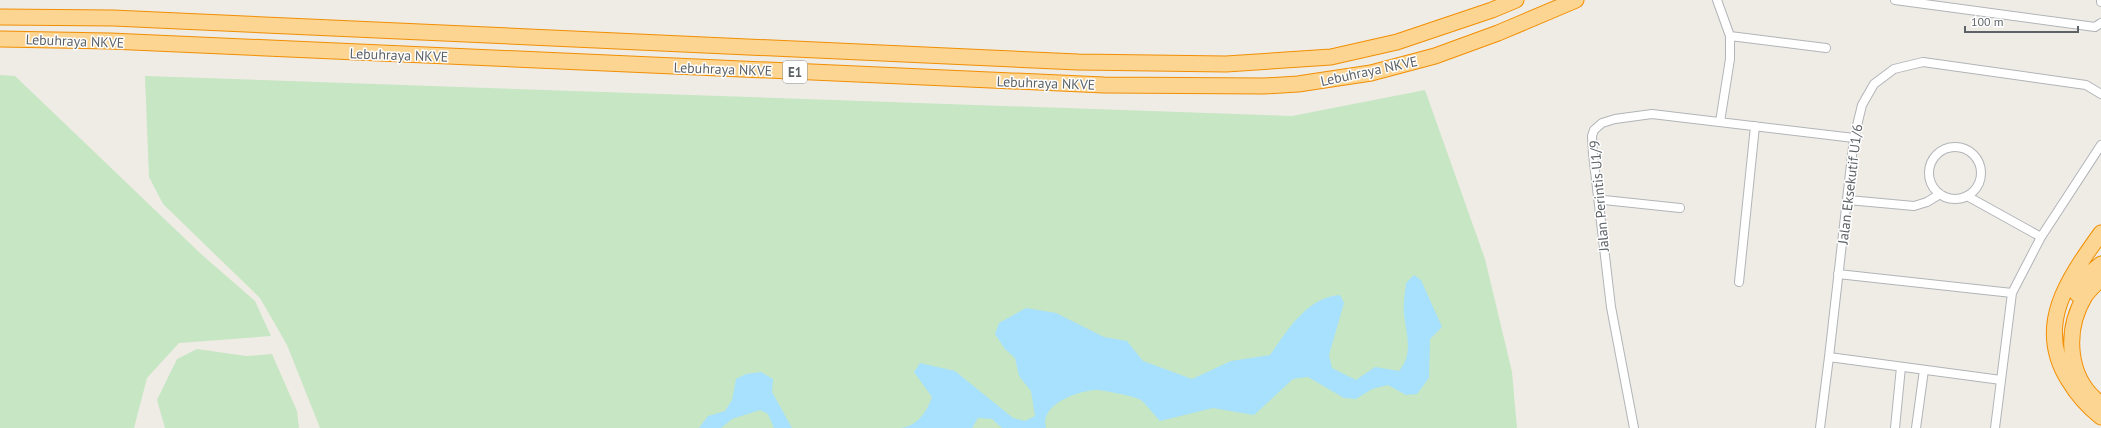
<svg xmlns="http://www.w3.org/2000/svg" width="2101" height="428" viewBox="0 0 2101 428" font-family="'PT Sans',sans-serif">
<style>
.green{fill:#c7e6c3}
.water{fill:#a7e1fe}
.lines{fill:none;stroke-linecap:round;stroke-linejoin:round}
.minor-casing{stroke:#b1b4b8;stroke-width:10}
.motorway-casing{stroke:#f28e03;stroke-width:17}
.minor{stroke:#fff;stroke-width:8}
.motorway{stroke:#fbd591;stroke-width:15}
.labels{text-anchor:middle;stroke-width:3;stroke-linejoin:round;paint-order:stroke}
.shield{fill:#fff;stroke:#8e9194;stroke-width:1}
.shield-label{font-size:13px;font-weight:bold;fill:#5d6266}
.street-label{font-size:14px;fill:#5d6266;stroke:#fff}
</style>
<rect width="100%" height="100%" fill="#efece6"/>
<path class="green" d="M0,75L15,76L201,254L255,301L271,336L179,343L147,378L134,428H0Z
M145,76L1292,116L1425,90L1485,259L1512,372L1517,428H320L287,345L260,298L163,204L149,177Z
M197,349L246,356L272,354L297,411L299,428H165L157,400L177,359Z"/>
<path class="water" d="M1414,275L1421,280L1442,327L1430,339L1429,378L1417,394L1406,395L1388,385L1372,389L1356,399L1344,398L1308,377L1293,379L1254,415L1213,408L1160,421C1154,415 1146,403 1139,399C1132,396 1103,390 1096,390C1078,391 1039,404 1046,428H1002L992,419L978,418L972,428H901C917,426 927,412 932,397L914,372L920,363L955,371L1013,418L1025,421L1035,416L1031,391L1019,376L1015,358L1005,349L995,334L999,323L1026,308L1056,313L1104,337L1127,341L1143,361L1192,379L1231,361L1270,355C1287,331 1307,297 1340,295L1344,303L1329,355L1332,368L1356,380L1375,367L1399,371C1414,353 1406,335 1404,314C1403,304 1405,293 1406,283Z
M761,372L773,379L772,392L792,428H774L768,414L760,410L732,419L721,428H699L708,416L725,411L732,400L736,379L746,374Z"/>
<g class="lines">
<defs>
<path id="minor" d="M1717,0L1730,36V59L1720,122
M1895,0L2095,27L2101,23
M2101,0V2
M1730,36L1826,48
M1929 173a26 26 0 1 1 52 0a26 26 0 1 1-52 0Z
M1967,196L2041,237
M1598,197L1604,200L1680,208
M1848,200L1914,206L1927,202L1940,194
M1838,274L2012,293
M1739,282L1755,126
M1829,357L2001,380
M1634,428L1611,307L1593,154L1592,136L1594,130L1602,123L1615,119L1652,114L1854,138
M1820,428L1829,357L1854,138L1862,105L1874,84L1894,69L1923,62L2086,85L2101,94
M1895,428L1901,367
M1916,428L1924,370
M1995,428L2012,293L2041,237L2101,145"/>
<path id="motorway" d="M0,17L113,18L1078,62L1226,64L1331,57L1397,42L1492,10L1516,0
M0,39L110,41L1104,85L1264,86L1298,84L1371,73L1435,56L1498,33L1576,0
M2101,233C2068,279 2034,326 2069,381C2078,396 2088,407 2101,417
M2101,278C2096,284 2089,290 2085,296C2064,331 2067,379 2101,404
M2077,294L2090,273L2101,264"/>
</defs>
<use href="#minor" class="minor-casing"/>
<use href="#motorway" class="motorway-casing"/>
<use href="#minor" class="minor"/>
<use href="#motorway" class="motorway"/>
</g>
<g class="labels">
<rect class="shield" x="783" y="61" width="24" height="22" rx="3"/>
<g class="shield-label">
<text x="795" y="77">E1</text>
</g>
<g class="street-label">
<text transform="translate(75 41) rotate(2)" y="5">Lebuhraya NKVE</text>
<text transform="translate(399 55) rotate(2)" y="5">Lebuhraya NKVE</text>
<text transform="translate(723 69) rotate(2)" y="5">Lebuhraya NKVE</text>
<text transform="translate(1369 71) rotate(-12)" y="5">Lebuhraya NKVE</text>
<text transform="translate(1046 83) rotate(2)" y="5">Lebuhraya NKVE</text>
<text transform="translate(1850 184) rotate(-83)" y="5">Jalan Eksekutif U1/6</text>
<text transform="translate(1599 196) rotate(-95)" y="5">Jalan Perintis U1/9</text>
</g>
</g>
<path d="M1965 26v6h113v-6" fill="none" stroke="#5d6266" stroke-width="2"/>
<text x="1971" y="26" font-size="12" fill="#5d6266" stroke="#ffffff" stroke-width="3" paint-order="stroke">100 m</text>
</svg>
